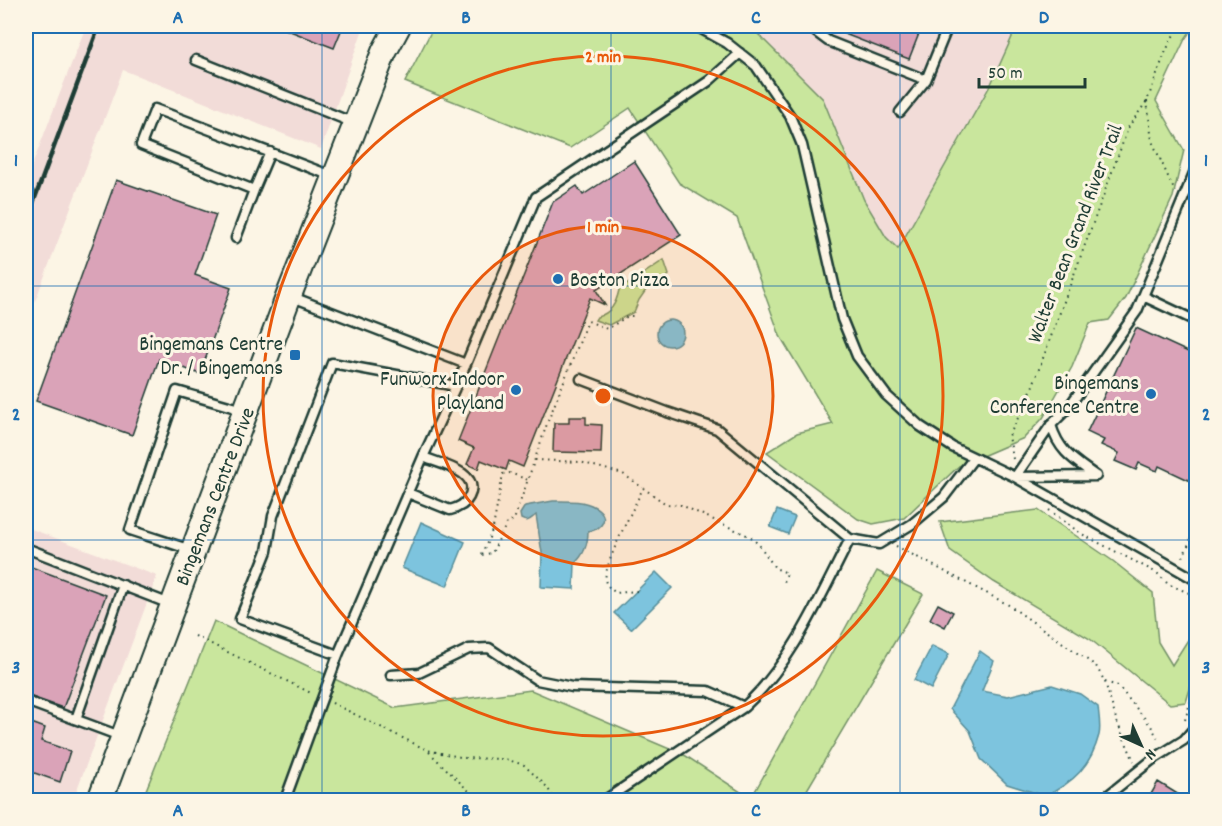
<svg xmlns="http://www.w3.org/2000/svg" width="1222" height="826" viewBox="0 0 1222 826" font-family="Dekko,sans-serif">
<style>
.built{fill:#f2dcd8}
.green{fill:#c9e69d;stroke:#749268;stroke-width:1.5}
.water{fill:#7dc4de;stroke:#578e9a;stroke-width:1.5}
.building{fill:#daa3b8;stroke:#1f3d34;stroke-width:1.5}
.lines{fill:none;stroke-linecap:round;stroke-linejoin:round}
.lane-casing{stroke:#1f3d34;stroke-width:13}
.secondary-casing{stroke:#1f3d34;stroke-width:28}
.path{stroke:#1f3d34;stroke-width:2;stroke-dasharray:1.5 4.5;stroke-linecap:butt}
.lane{stroke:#fcf5e5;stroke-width:8}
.secondary{stroke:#fcf5e5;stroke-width:24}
.rail{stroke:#1f3d34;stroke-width:4.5}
.grid{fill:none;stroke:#1f6fb2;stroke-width:1.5;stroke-opacity:0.55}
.ring{fill:none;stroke:#e8590c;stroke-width:3}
.poi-dot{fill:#1f6fb2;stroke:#fcf5e5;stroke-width:2}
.labels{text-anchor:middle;stroke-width:6;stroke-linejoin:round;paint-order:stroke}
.street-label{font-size:21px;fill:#1f3d34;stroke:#fcf5e5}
.poi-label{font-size:21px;fill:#1f3d34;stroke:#fcf5e5;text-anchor:end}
.centre{fill:#e8590c;stroke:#fcf5e5;stroke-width:3}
.ring-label{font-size:18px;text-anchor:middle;font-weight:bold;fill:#e8590c;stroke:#fcf5e5;stroke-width:6;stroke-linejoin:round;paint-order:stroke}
.neatline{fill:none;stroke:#1f6fb2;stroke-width:2}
.grid-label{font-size:20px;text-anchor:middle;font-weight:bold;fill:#1f6fb2}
</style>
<rect width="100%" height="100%" fill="#fcf5e5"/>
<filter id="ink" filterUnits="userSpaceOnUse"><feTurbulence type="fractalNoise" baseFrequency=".0167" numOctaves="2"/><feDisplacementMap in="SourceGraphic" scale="12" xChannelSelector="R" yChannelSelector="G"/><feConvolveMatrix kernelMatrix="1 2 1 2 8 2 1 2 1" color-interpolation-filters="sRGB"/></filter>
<g filter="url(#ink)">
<path class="built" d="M86,26H364L321,149L123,70L26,325V181Z
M745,26H1017L991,84L898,249L886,237L864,200L823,99L754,30Z
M26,527L157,576L73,800H26Z"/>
<path class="green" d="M434,26H745L754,30L823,99L864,200L886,237L898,249L991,84L1017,26H1194L1185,39L1156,101L1184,150L1173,197L1126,298L1109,320L1090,323L1072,367L1043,418L1024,438L959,466L904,518L873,524L858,519L767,452L797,433L833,424L780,336L737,218L679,183L630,108L570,148L405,82Z
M664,260L669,275L657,286L648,287L639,300L634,312L609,325L595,320L597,317C611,313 616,304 619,290Z
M1038,510L1113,561L1153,593L1158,642L1172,665L1196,627V669L1186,702L1170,704L1090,639L994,582L950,551L940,522Z
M877,571L923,594L801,800H763L753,795Z
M214,621L395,708L531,690L686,756L753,800H142Z"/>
<path class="water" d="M657 333a13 13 0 1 1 26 0a13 13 0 1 1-26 0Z
M553,501C567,501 583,500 595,507C611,516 602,531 588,531C588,544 585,554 575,563L574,589L541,587L542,553L536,515C530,519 529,523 521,519L520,514L525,506Z
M777,510L795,517L788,534L770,527Z
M421,522L465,542L447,586L402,568Z
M656,572L672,588L631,629L614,613Z
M932,646L949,654L931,689L914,680Z
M980,651L994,661L982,691L1008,696L1052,685L1080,694L1098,707C1099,716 1101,727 1099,735C1091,766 1073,783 1045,796L1007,784L981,759L970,731L950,709Z"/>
<path class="building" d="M277,26H343L334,48Z
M824,26H922L909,59Z
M634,161L681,235L596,290L605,305L590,298L523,467L509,461L506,470L481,460L478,469L467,464L474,448L458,441L553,202L577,186L583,195Z
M116,180L216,215L195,275L231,288L200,374L159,359L132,435L36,401Z
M1136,328L1197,356V484L1159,466L1157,471L1139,463L1136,470L1115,461L1119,453L1101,445L1104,440L1087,432Z
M569,417H586V424L602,425L601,453L553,452L554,423H569Z
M26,565L106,595L63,708L26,695V648L34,626L26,623Z
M938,604L953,612L945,627L930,619Z
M26,721L45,728L41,741L70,751L60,782L26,770Z
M1158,782L1189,801H1147Z"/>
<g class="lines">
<defs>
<path id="lane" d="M696,26L727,43L756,66L790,116L802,145L842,319L857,356L886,395L920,426L952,447L1015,477L1196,580
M808,26L828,41L926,80
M196,60L354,123
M900,112L926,80L948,26
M254,190L270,152
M236,238L254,190L141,145L155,109L332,176
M290,296L466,364
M1143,296L1196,321
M581,379L667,412L717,429L850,539L879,544L912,524L944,497L973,459
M1051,425C1059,452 1074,460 1096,476
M1015,477L1051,425L1068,408L1137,311L1196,168
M1015,477L1096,476
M408,493L450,510C458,508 465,505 469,497C482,472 440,464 423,457
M26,548L170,604
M191,550L130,530L177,391L243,410
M338,655L240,619L267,551L273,516L332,363L456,386
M391,675L419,673L469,649L489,648L537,680L572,687L708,691L744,707
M26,701L120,736
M76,719L123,585
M285,800L338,655L423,457L466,364L536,197L709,81L740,53
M605,800L744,707C793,662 820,597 850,539
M1102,800L1152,760L1184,740L1196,726"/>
<path id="secondary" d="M100,800L289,295L384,52L398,26"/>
</defs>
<use href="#lane" class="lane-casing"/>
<use href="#secondary" class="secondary-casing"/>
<path class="path" d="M966,26C1001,33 1028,31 1064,26
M1147,101L1152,141L1175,192
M1013,459L1009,436L1029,396L1129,126L1147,101L1165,53L1178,26
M535,460L580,462L623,474L666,504L681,505L751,537L760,546L775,568L787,573L783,585
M1049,510L1080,533L1157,573L1168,584L1196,596
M896,546L1007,604L1096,666L1105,682L1117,722L1134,761
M482,555L492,553L507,523L514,520L548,421L588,321L607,329L628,316H633
M482,555L493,528L503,474L510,473L528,480
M1183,557L1196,527
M637,591L616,593C612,590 608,587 606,583C600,570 636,504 643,488
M195,636L311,693
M1105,682L1118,686L1151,726L1160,742
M332,703L427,750L465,758L505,759L524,765L547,787L555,800
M1185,720L1196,683
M429,752L478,800"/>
<use href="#lane" class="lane"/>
<use href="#secondary" class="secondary"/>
<path class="rail" d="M26,222L99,26"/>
</g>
</g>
<path class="grid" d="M322,26V800M611,26V800M900,26V800M26,286H1196M26,540H1196"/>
<circle cx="603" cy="396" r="170" fill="#e8590c" fill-opacity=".12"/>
<g class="ring">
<circle cx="603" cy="396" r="170"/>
<circle cx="603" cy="396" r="340"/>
</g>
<g class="poi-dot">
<circle cx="558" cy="279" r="6"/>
<rect x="289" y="349" width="12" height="12" rx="3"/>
<circle cx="516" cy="390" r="6"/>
<circle cx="1151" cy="394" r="6"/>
</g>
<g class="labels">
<g class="street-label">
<text transform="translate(1074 233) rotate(-69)" y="7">Walter Bean Grand River Trail</text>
<text transform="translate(214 496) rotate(-69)" y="7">Bingemans Centre Drive</text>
</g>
<g class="poi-label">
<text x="570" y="286" text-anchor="start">Boston Pizza</text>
<text x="283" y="350">Bingemans Centre<tspan x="283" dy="24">Dr. / Bingemans</tspan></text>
<text x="504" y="385">Funworx Indoor<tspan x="504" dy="24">Playland</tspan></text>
<text x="1139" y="389">Bingemans<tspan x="1139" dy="24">Conference Centre</tspan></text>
</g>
</g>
<circle cx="603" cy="396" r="9" class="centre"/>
<g class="ring-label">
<text x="603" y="62">2 min</text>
<text x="603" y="232">1 min</text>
</g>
<rect width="1222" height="826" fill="none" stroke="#fcf5e5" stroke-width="66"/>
<g transform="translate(1141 745) rotate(135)" stroke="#fcf5e5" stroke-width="4.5" paint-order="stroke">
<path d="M0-4.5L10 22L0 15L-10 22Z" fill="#1f3d34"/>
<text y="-9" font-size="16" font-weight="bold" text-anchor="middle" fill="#1f3d34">N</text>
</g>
<path d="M979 78v9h106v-9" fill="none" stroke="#1f3d34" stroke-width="3"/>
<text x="988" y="78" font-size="18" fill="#1f3d34" stroke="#fcf5e5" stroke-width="4.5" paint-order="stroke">50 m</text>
<rect x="33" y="33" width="1156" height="760" class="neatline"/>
<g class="grid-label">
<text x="178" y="23">A</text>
<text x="466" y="23">B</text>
<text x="756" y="23">C</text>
<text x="1044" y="23">D</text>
<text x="16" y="166">1</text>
<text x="1206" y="166">1</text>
<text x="16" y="420">2</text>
<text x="1206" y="420">2</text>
<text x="16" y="673">3</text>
<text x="1206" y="673">3</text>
<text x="178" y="816">A</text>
<text x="466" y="816">B</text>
<text x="756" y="816">C</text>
<text x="1044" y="816">D</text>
</g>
</svg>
